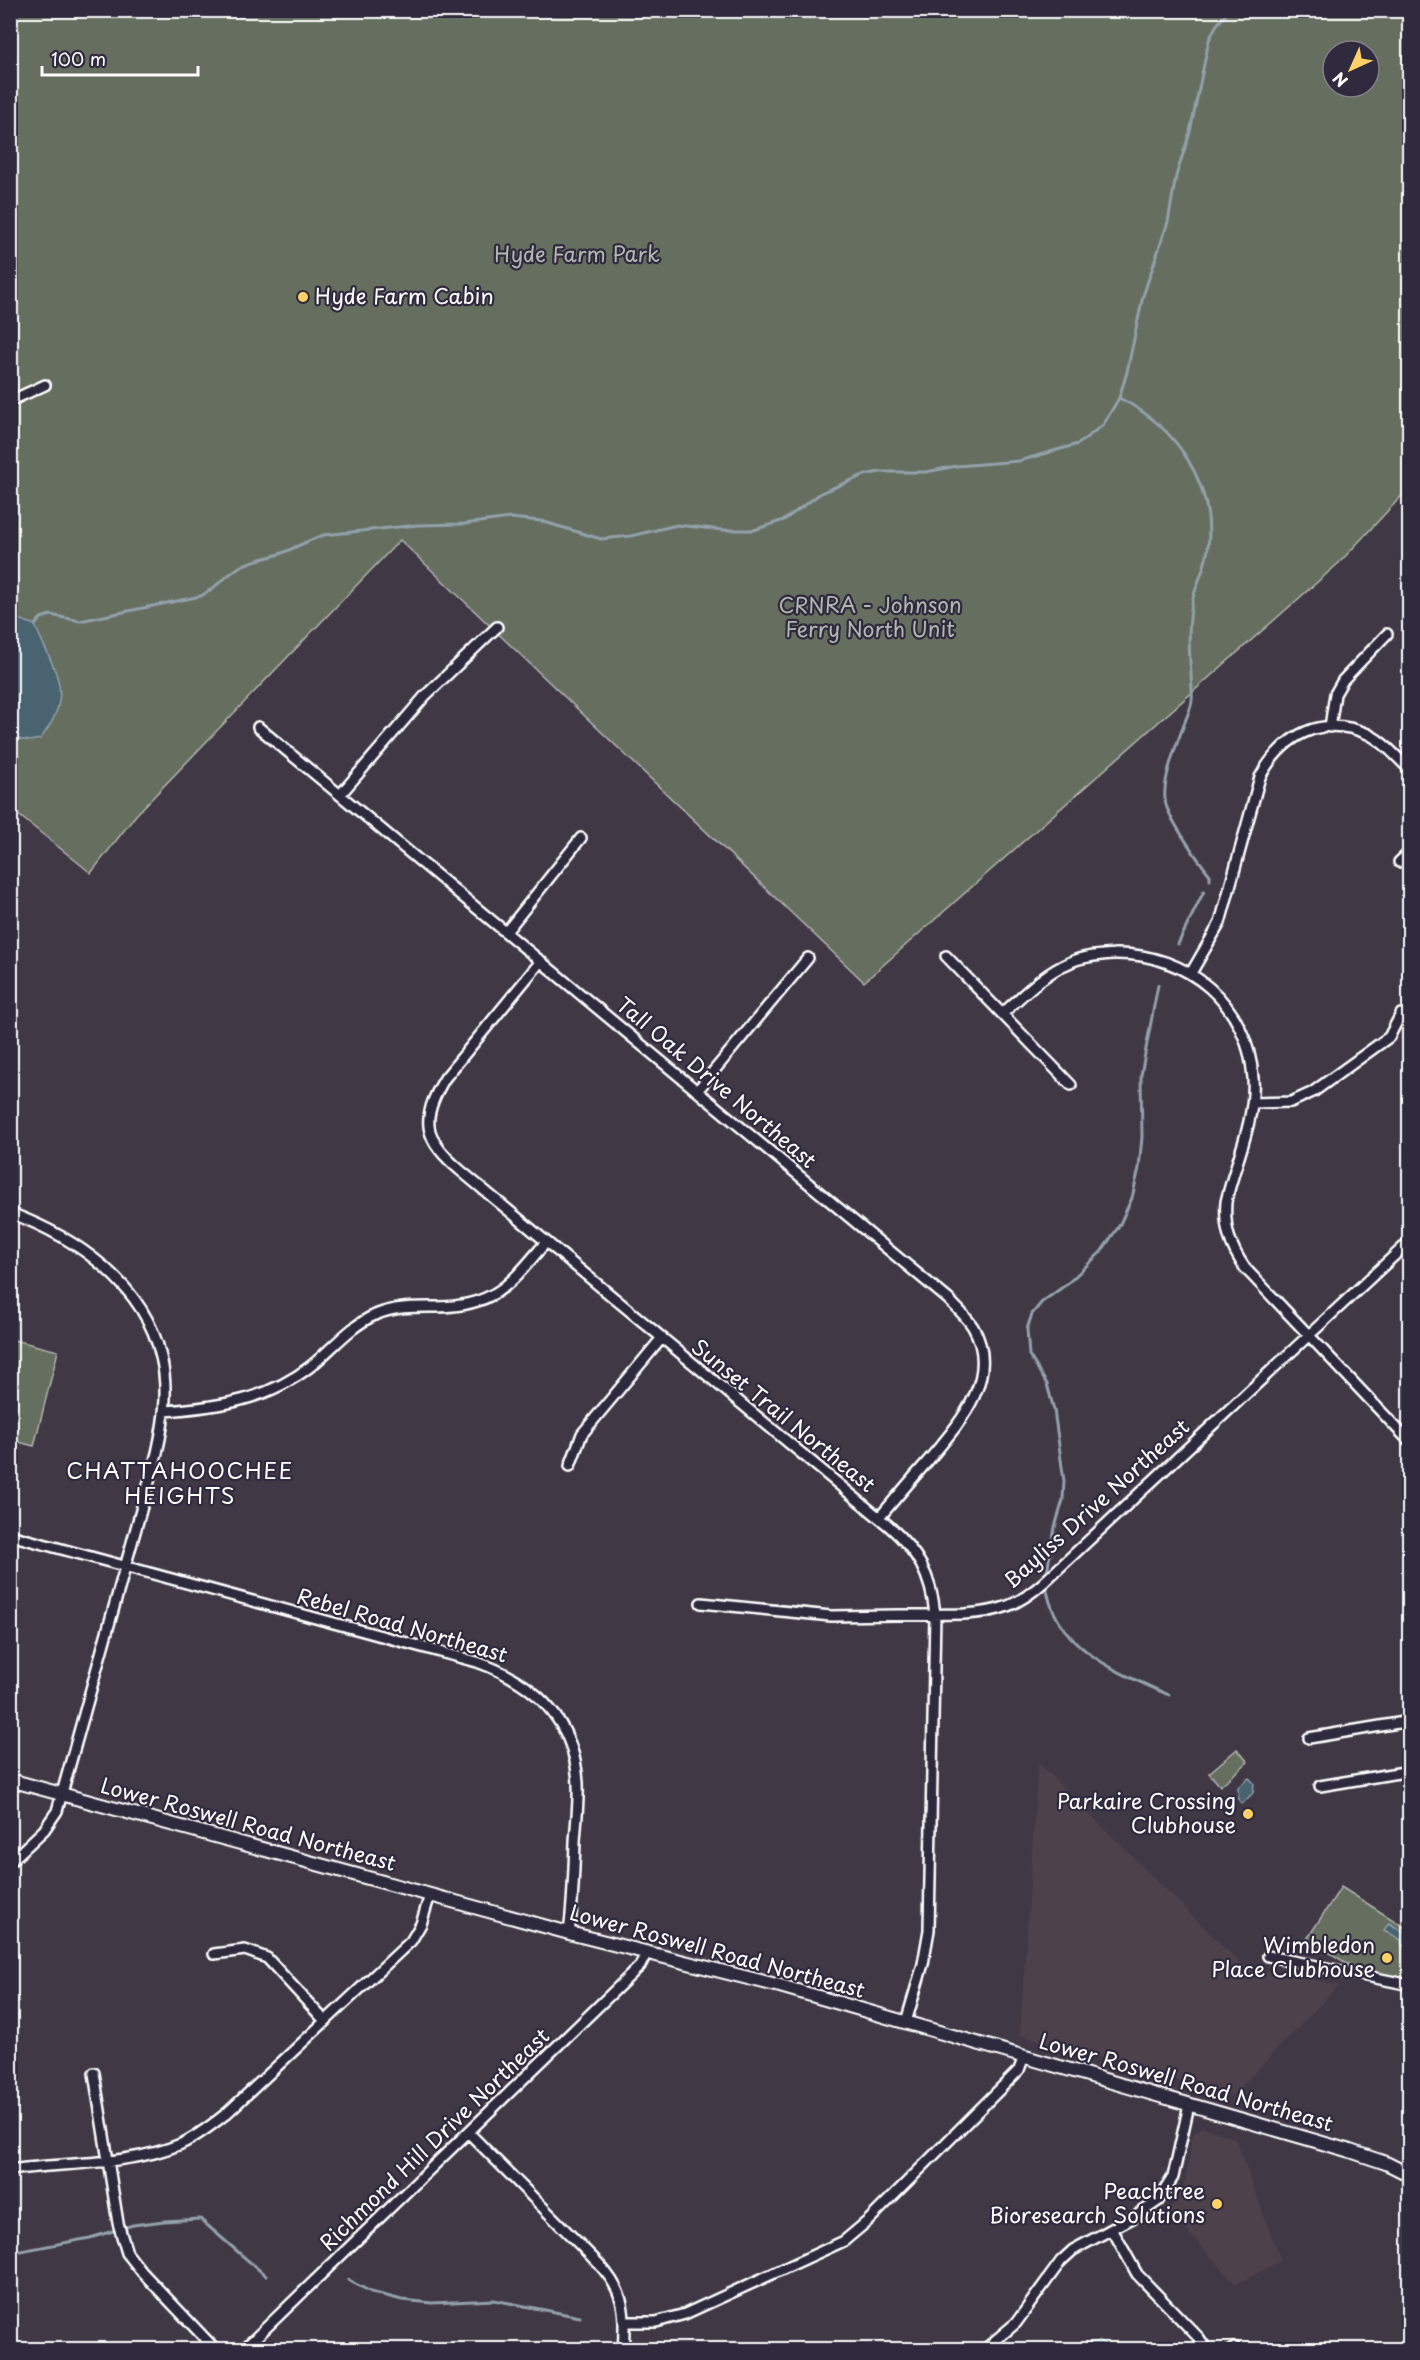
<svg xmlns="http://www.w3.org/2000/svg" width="1420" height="2360" viewBox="0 0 1420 2360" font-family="'Playpen Sans',sans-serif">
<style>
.built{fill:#4e424c}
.green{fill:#666e60;stroke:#b2b6b0;stroke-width:1.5;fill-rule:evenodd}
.water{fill:#4a6371;stroke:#92a1aa;stroke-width:1.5}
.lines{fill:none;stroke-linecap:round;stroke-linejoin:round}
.stream{stroke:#92a1aa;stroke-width:3}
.minor-casing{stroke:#fff;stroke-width:14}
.tertiary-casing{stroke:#fff;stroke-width:16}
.minor{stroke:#2f2a3d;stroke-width:9}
.tertiary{stroke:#2f2a3d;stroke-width:12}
.poi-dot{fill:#ffd166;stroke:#2f2a3d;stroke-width:2}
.labels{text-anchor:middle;stroke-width:4.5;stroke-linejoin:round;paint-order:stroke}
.park-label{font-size:21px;fill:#b2b6b0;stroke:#2f2a3d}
.poi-label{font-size:21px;fill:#fff;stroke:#2f2a3d;text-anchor:end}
.street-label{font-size:21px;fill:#fff;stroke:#2f2a3d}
.neighbourhood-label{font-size:22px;letter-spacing:1.5px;fill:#fff;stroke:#2f2a3d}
</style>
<rect width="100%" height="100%" fill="#413846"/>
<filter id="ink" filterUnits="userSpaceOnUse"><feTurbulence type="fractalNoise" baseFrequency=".0167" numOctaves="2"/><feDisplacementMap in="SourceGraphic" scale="12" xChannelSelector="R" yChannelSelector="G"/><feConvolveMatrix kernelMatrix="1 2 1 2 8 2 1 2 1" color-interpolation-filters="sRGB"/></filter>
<g filter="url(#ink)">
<path class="built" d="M1038,1763L1243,1966L1339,1985L1232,2096L1020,2035Z
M1202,2127L1235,2138L1281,2261L1236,2284L1168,2210L1179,2199L1185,2182L1193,2134Z"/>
<path class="green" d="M11,11H1409V488L1340,562L864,982L400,540L136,815L91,873L11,809ZM1333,51H1369V87H1333Z
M10,1339L58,1351L34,1446L11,1440Z
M1237,1749L1248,1762L1220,1786L1209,1773Z
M1341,1887L1409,1930V1970L1404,1979L1353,1967L1307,1939Z"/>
<path class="water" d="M11,619H19L35,625C54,672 77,693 40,739L30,741L11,738Z
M1249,1778L1254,1783L1253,1793L1242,1804L1238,1799V1787Z
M1389,1923L1409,1936V1944L1402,1946L1401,1940L1384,1930Z
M1099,2341L1105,2344L1111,2349H1078L1085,2344Z"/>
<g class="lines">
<path class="stream" d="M1119,398C1176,426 1215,483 1208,548C1206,570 1193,588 1191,609C1188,630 1189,652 1191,673C1191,682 1193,692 1192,700C1192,707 1187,715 1185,722C1177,743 1160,784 1166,805C1172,823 1198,860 1210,875V880
M35,625L41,618L51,615L80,621L201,596C215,588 225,577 238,568C251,559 267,559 282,553C296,547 309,540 324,535L417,525L464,524L510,518L541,521L601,539L631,536L677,525L723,530H754L784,520L821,493L864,475L880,472H926L957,466L1019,461L1078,444L1103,425L1119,398L1127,372L1143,296L1168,222L1176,176L1190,132L1209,40L1216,26L1229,10
M1178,944L1204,891
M1046,1577L1055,1527L1063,1500L1064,1481L1054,1410L1047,1384L1029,1355L1027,1329L1032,1314L1042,1302L1067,1284L1101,1252L1119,1226L1132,1198L1139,1168L1142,1137L1141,1075L1158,985
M1046,1583C1052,1647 1119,1673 1169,1695
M10,2253L90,2238L133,2225L164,2221L200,2219L266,2276
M348,2280L371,2292L402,2300L432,2303L494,2300L580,2317"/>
<defs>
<path id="minor" d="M10,401L45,385
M258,727L948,1299C957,1308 966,1316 973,1327C1002,1378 958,1425 927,1462C911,1480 895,1499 879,1518
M1330,727L1335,694L1343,680L1387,634
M340,795L425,696L497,627
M1399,862L1410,852
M506,932L581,838
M946,956L1071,1085
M541,961L445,1078C419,1120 424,1140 461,1171L889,1526C918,1552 931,1575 935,1614L929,1930L923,1964L906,2022
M1191,973L1220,923L1260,777C1283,735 1321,714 1368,734C1384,742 1397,757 1410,770
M1002,1014C1023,995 1044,973 1071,962C1084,956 1101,955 1115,954C1188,953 1248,1004 1253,1078C1256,1120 1235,1162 1226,1202C1224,1228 1230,1246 1245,1268L1410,1442
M697,1091L808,958
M1253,1103L1291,1102L1313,1092L1389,1037L1401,1014
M10,1213C76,1237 145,1285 161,1357C169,1390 164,1422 157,1453L57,1811L44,1830L10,1862
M165,1411C219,1407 268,1400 311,1366C332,1349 350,1326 375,1315C396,1306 416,1307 438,1307C496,1306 511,1283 546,1242
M570,1466L582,1434L661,1339
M10,1535L477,1662C534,1682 574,1719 578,1783C579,1803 576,1823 575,1842C574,1873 573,1903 569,1933
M701,1603L831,1616L964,1614C999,1612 1017,1606 1043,1583L1410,1241
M1309,1738L1410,1721
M1320,1786L1410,1771
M214,1954L245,1950L267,1958L325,2021
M1268,1956L1410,1985
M94,2073L118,2223L127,2253L142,2272L216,2350
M469,2133L599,2264C625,2292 626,2313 623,2350
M10,2170C66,2162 128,2166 181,2144C198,2136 213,2124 227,2113L411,1941L421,1924L430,1895
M1112,2229L1137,2274L1199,2338L1207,2350
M625,2322H656L685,2314L844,2241L869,2220L1019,2070L1024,2056
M243,2350L640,1966L647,1952
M984,2350L1016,2323L1061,2261L1073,2250L1136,2216L1158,2201L1173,2177L1189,2105
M1231,2350L1235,2348"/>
<path id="tertiary" d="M10,1780L569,1933L780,1986L1350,2151L1386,2163L1410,2175"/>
</defs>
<use href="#minor" class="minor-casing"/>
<use href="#tertiary" class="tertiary-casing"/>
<use href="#minor" class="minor"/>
<use href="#tertiary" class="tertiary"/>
</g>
</g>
<g class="poi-dot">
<circle cx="303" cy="297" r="6"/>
<circle cx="1248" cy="1814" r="6"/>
<circle cx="1387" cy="1958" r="6"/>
<circle cx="1217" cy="2204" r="6"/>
</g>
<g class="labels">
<g class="park-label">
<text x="577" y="262">Hyde Farm Park</text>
<text x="870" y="613">CRNRA - Johnson<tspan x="870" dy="24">Ferry North Unit</tspan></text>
</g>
<g class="poi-label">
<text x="315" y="304" text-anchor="start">Hyde Farm Cabin</text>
<text x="1236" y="1809">Parkaire Crossing<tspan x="1236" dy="24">Clubhouse</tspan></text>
<text x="1375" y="1953">Wimbledon<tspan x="1375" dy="24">Place Clubhouse</tspan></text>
<text x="1205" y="2199">Peachtree<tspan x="1205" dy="24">Bioresearch Solutions</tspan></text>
</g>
<g class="street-label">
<text transform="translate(716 1083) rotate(40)" y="7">Tall Oak Drive Northeast</text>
<text transform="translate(783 1416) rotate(39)" y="7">Sunset Trail Northeast</text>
<text transform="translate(1097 1504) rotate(-42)" y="7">Bayliss Drive Northeast</text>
<text transform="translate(402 1626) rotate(16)" y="7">Rebel Road Northeast</text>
<text transform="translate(248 1825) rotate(15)" y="7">Lower Roswell Road Northeast</text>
<text transform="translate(717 1952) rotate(15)" y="7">Lower Roswell Road Northeast</text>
<text transform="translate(1186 2083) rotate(16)" y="7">Lower Roswell Road Northeast</text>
<text transform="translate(435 2140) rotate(-44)" y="7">Richmond Hill Drive Northeast</text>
</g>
<g class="neighbourhood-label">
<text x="180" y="1479">CHATTAHOOCHEE<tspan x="180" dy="25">HEIGHTS</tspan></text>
</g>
</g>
<rect width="1420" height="2360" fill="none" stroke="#2f2a3d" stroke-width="36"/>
<rect x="18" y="18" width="1384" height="2324" fill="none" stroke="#fff" stroke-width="2" filter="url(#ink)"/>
<g transform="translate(1351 69) rotate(225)"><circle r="28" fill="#2f2a3d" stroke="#827f8b" stroke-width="1.5"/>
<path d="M0-4.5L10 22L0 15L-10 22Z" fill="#ffd166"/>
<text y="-9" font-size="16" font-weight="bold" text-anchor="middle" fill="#ffffff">N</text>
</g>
<path d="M42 66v9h156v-9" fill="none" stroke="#ffffff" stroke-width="3"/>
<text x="51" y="66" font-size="18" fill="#ffffff" stroke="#2f2a3d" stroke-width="4.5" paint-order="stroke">100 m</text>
</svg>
